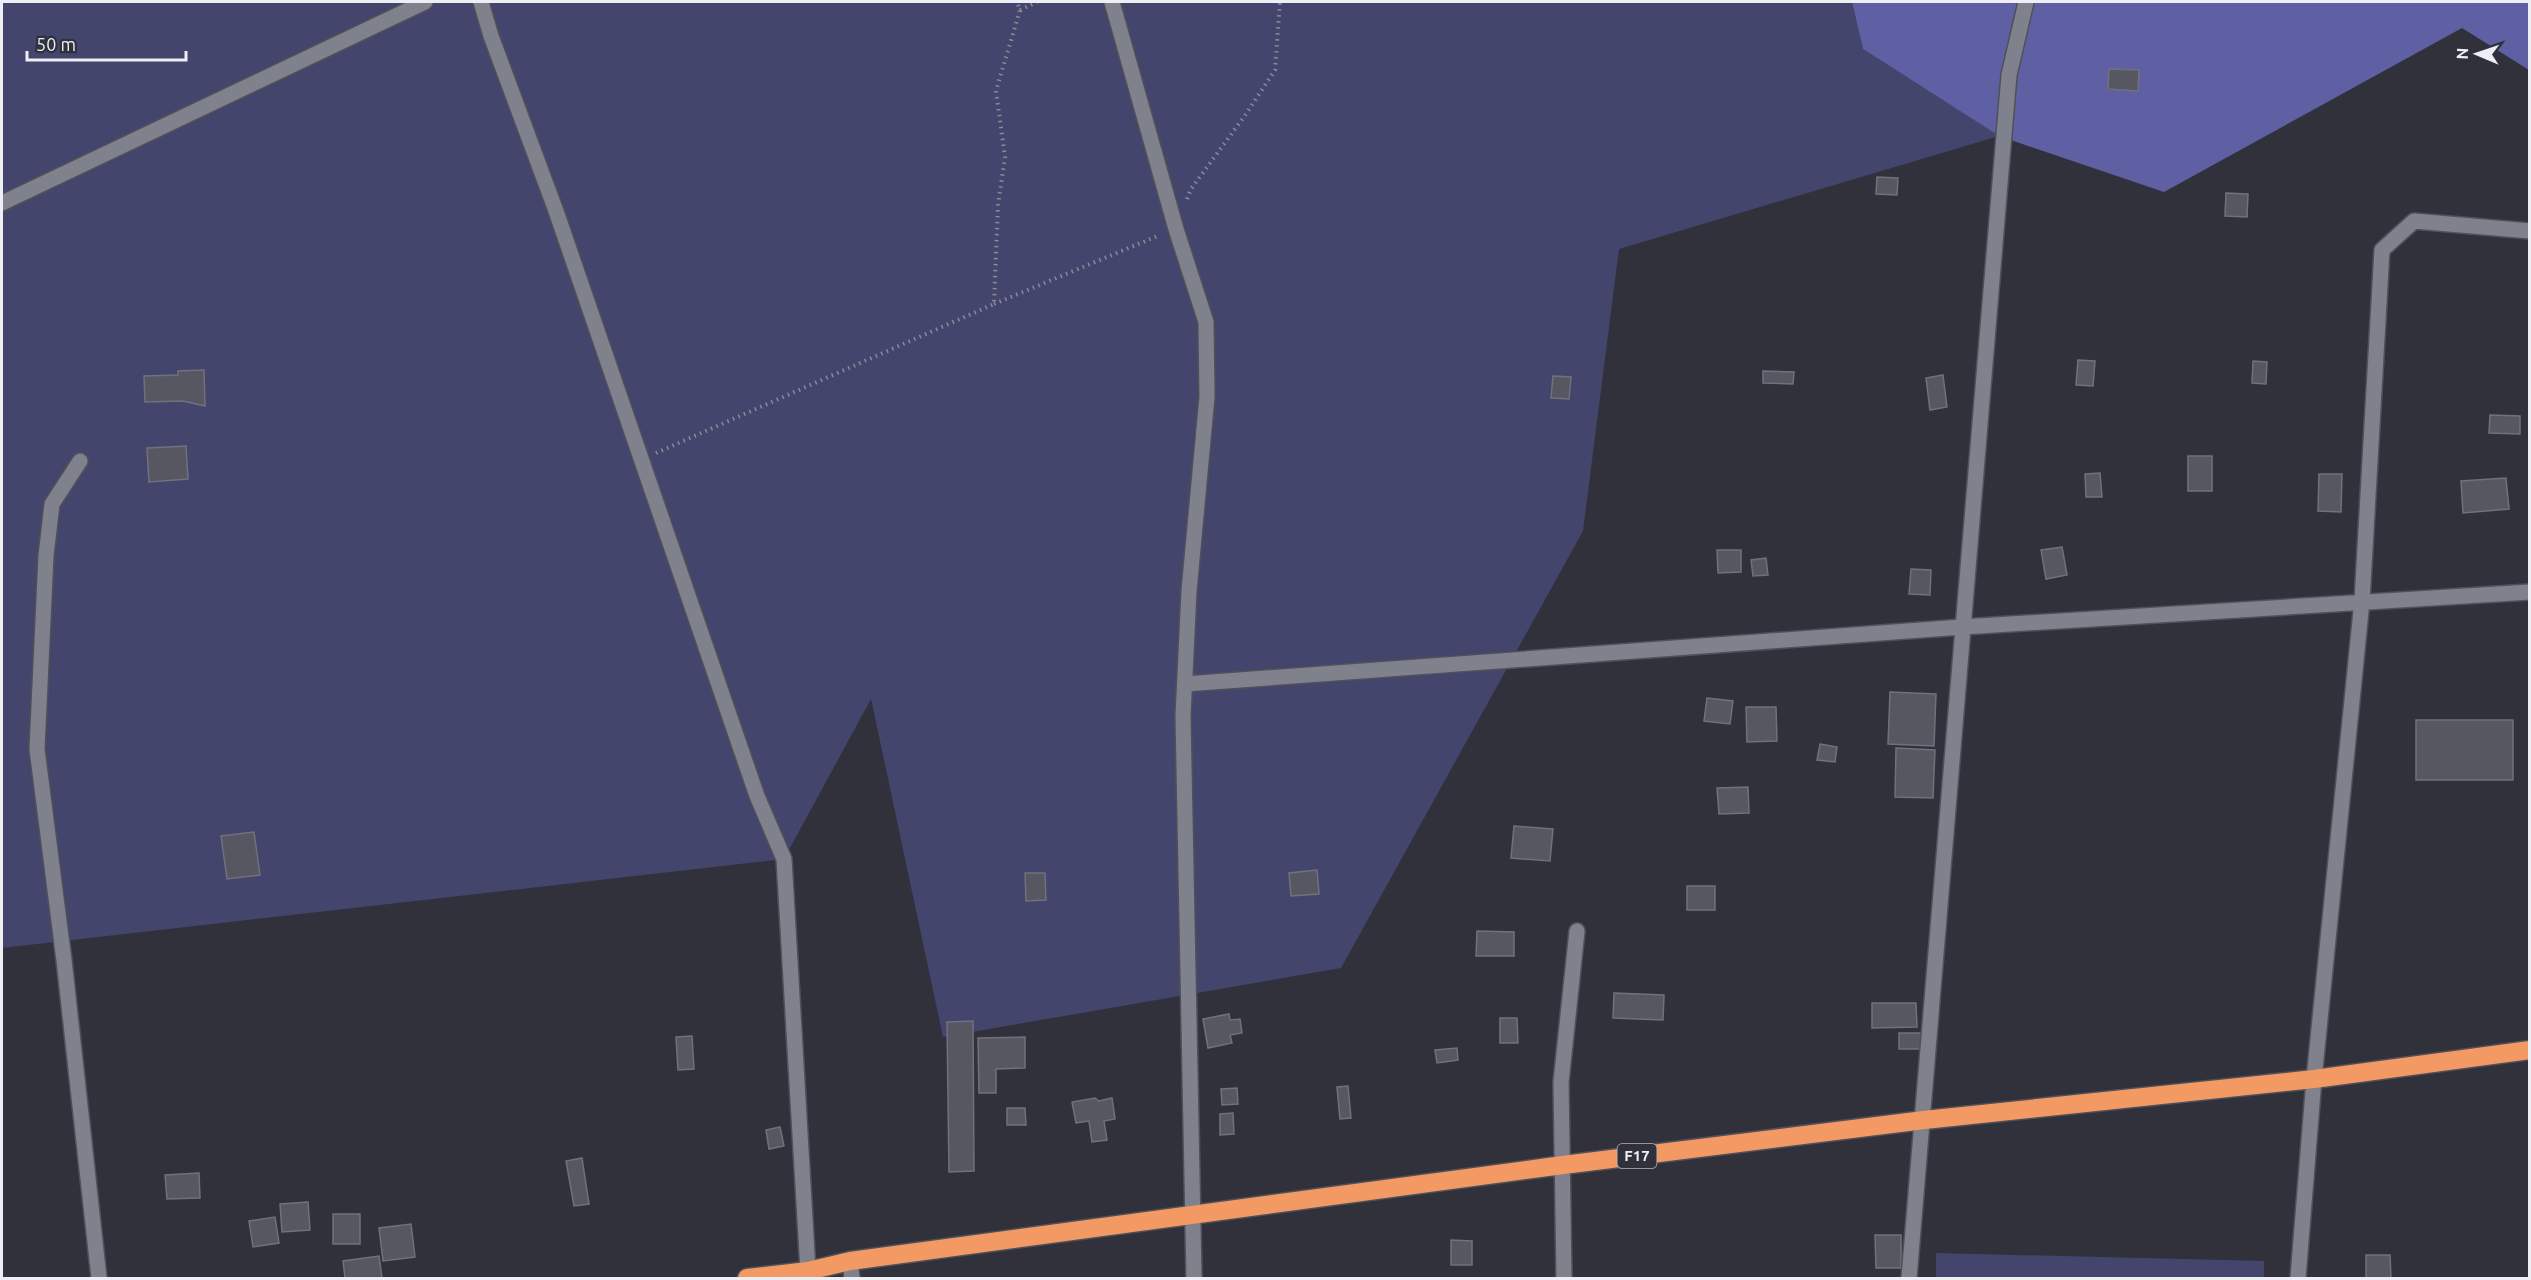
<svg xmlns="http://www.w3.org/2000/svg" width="2531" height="1280" viewBox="0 0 2531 1280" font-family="Ubuntu,sans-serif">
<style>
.green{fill:#43456d}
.forest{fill:#5f60a4}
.building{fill:#565761;stroke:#70717d;stroke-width:1.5}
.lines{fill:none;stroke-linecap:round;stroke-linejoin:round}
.street-casing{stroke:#505059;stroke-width:18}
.highway-casing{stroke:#505059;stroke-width:21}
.path{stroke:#8b8b94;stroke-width:4;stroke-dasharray:1.5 4.5;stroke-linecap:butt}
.street{stroke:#7f818c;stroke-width:15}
.highway{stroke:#f39a64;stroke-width:18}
.labels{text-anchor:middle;stroke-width:5;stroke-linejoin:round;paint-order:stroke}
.shield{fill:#30313b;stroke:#b5b5bd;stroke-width:1.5}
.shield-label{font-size:15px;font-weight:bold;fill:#eeeef5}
</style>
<rect width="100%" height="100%" fill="#30313b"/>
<path class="green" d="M2,2H1852L1863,49L1999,136L1619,249L1583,531L1341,968L943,1037L871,699L784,859L2,948Z
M1936,1253L2264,1261V1278H1936Z"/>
<path class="forest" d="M1852,2H2529V70L2462,28L2164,192L1999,136L1863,49Z"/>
<path class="building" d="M2109,69L2139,70L2138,91L2108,89Z
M1877,177L1898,178L1897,195L1876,194Z
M2226,193L2248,194L2247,217L2225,216Z
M2078,360L2095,361L2093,386L2076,385Z
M2253,361L2267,362L2266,384L2252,383Z
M204,370L205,406L183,401L145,402L144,376L178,375V371Z
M1763,371L1794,372L1793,384L1763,383Z
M1943,375L1947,407L1930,410L1926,378Z
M1553,376L1571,377L1569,399L1551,398Z
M2490,415L2520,416V434L2489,433Z
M186,446L188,479L149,482L147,448Z
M2188,456H2212V491H2188Z
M2100,473L2102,497H2086L2085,474Z
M2319,474H2342L2341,512L2318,511Z
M2506,478L2509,509L2463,513L2461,481Z
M2062,547L2067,575L2046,579L2041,550Z
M1717,550H1741V572L1718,573Z
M1766,558L1768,575L1753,576L1751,560Z
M1911,569L1931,570L1930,595L1909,594Z
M1890,692L1936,694L1934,746L1888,744Z
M1707,698L1733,701L1730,724L1704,721Z
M1746,707H1776L1777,741L1747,742Z
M2416,720H2513V780H2416Z
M1820,744L1837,747L1835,762L1817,760Z
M1896,748L1935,750L1933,798L1895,797Z
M1748,787L1749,813L1719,814L1717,788Z
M1514,826L1553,829L1550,861L1511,858Z
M254,832L260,875L227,879L221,836Z
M1317,870L1319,894L1291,896L1289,873Z
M1025,873H1045L1046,900L1026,901Z
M1687,886H1715V910H1687Z
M1477,931L1514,932V956H1476Z
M1614,993L1664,995L1663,1020L1613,1018Z
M1872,1003H1916L1917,1027L1872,1028Z
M1229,1014L1230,1020L1240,1019L1242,1033L1230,1035L1232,1043L1208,1048L1203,1019Z
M1500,1018H1517L1518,1043H1500Z
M973,1021L974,1171L949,1172L947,1022Z
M1899,1033H1924V1049H1899Z
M692,1036L694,1069L678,1070L676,1037Z
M1025,1037V1068L996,1069V1093H979L978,1038Z
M1457,1048L1458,1060L1437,1063L1435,1050Z
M1348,1086L1351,1118L1340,1119L1337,1087Z
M1237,1088L1238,1104L1222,1105L1221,1089Z
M1095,1098L1099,1101L1112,1098L1115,1119L1104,1121L1107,1140L1092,1142L1089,1121L1076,1123L1072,1102Z
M1007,1108H1025L1026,1125H1007Z
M1233,1113L1234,1134L1220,1135V1114Z
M780,1127L784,1146L769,1149L766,1130Z
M582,1158L589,1204L574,1206L566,1161Z
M199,1173L200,1198L167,1199L165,1175Z
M308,1202L310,1230L282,1232L280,1204Z
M333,1214H360V1244H333Z
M275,1217L279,1243L253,1247L249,1221Z
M411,1224L415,1257L383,1261L379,1228Z
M1875,1235H1901V1268H1876Z
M1451,1240L1472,1241V1265H1451Z
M2366,1255H2390L2391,1278H2366Z
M379,1256L382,1278H345L343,1261Z"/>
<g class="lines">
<defs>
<path id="street" d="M481,2L491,36L556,211L757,796L784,859L808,1271
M1112,2L1176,229L1206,322L1207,397L1189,591L1183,716L1194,1278
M2,203L425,2
M80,461L52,504L46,556L37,749L64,960L99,1278
M1185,684L1962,627L2530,592
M850,1261L852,1278
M1564,1278L1561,1082L1577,931
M1909,1278L2009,75L2026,2
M2298,1278L2314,1079L2362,601L2382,250L2414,221L2530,231"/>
<path id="highway" d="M747,1278L808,1271L850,1261L1563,1165L1924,1120L2314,1079L2530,1050"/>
</defs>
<use href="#street" class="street-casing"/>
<use href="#highway" class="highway-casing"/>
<path class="path" d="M1020,10L1037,2
M1187,199L1191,189L1246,114L1275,70L1280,2
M994,304L1160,235
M656,453L994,304L998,205L1005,157L996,91L1020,10L1017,2"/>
<use href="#street" class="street"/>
<use href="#highway" class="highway"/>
</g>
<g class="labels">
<rect class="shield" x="1617.5" y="1144" width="39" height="24" rx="4.5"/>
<g class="shield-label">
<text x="1637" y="1161">F17</text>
</g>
</g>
<rect width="2531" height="1280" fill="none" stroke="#eeeef5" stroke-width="6"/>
<g transform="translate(2477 54) rotate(272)" stroke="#30313b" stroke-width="4.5" paint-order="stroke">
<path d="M0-4.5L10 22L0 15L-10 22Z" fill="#eeeef5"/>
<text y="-9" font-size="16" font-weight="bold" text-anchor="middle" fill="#eeeef5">N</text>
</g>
<path d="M27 51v9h159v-9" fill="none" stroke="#eeeef5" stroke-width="3"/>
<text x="36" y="51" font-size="18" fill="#eeeef5" stroke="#30313b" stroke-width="4.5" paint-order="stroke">50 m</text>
</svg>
